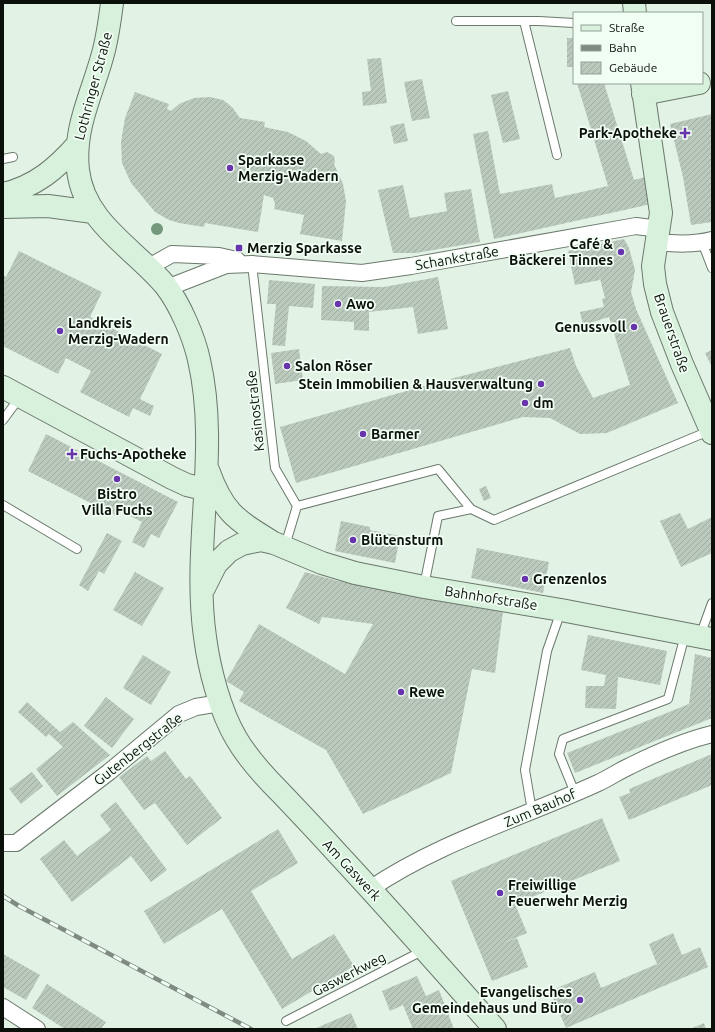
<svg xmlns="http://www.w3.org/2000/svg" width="715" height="1032" viewBox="0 0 715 1032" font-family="Ubuntu,sans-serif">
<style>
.building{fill:url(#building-hatch)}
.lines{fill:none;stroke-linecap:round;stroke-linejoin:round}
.lane-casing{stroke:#6b796c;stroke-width:10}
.street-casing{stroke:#6b796c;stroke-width:18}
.secondary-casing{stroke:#6b796c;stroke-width:24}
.lane{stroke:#fff;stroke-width:8}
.street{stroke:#fff;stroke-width:16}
.secondary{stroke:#d7f1dc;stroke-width:22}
.rail-casing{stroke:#7f8a80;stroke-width:4.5}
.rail{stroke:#f1fef3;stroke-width:3;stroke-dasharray:9;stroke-linecap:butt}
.tree{fill:#73987c}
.poi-dot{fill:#6834ab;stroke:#f1fef3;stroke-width:1.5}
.labels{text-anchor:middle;stroke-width:3.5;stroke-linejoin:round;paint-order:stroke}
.street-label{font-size:14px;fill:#0b100b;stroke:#f1fef3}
.poi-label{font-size:14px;font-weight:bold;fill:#0b100b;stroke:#f1fef3;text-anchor:start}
</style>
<defs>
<pattern id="building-hatch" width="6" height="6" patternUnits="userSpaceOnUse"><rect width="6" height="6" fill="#bac9bc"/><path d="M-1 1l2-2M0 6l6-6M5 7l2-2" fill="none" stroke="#9faca0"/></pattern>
</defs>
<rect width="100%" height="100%" fill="#e2f2e4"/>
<path class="building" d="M567,38H574V67H567Z
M381,58L387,103L363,106L362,92L371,91L367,59Z
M422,79L430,118L412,121L404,82Z
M577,83H604L634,180L645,177L651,204L494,239L473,134L488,131L500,194L552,184L555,198L608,186Z
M508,91L520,139L503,143L491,95Z
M135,92L169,104L167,109L171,111L179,104L194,98L210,97L223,100L232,107L240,118L265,122L264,127L288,132L306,141L321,154L327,152L334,156L335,162L334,164L343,184L346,201L342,241L300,234L304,215L274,209L275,204L273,198L264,195L258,232L205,223L204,227L179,223L169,220L155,212L131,183L122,163L121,142L125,118Z
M712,114V222L691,225L683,177L670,124Z
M404,123L408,141L394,144L390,126Z
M403,185L410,218L447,211L444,193L471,189L480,242L416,253H393L378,190Z
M624,239L629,248L635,270L631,292L636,309L678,403L607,433L580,434L550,418L523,417L296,483L280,427L431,384L570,348L576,366L593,398L630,385L609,317L583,325L580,312L604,307L602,299L605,298L598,271L600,280L575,285L568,251Z
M19,251L102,292L90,317L162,354L140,399L154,406L150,416L133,408L129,417L80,392L91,371L66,358L58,374L3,346V275L6,277Z
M438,277L448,329L418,334L413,307L369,312V331L354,330V322L321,320L322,286L384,287Z
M269,280L315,284L313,308L289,306L285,346L272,345L276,304H267Z
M299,349L303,380L275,384L271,353Z
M712,350V367L705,353Z
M46,434L178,502L159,538L151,534L144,548L132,542L142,522L121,511L118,517L28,471Z
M486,486L491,498L484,501L479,489Z
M680,513L688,529L712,517V553L681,567L660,521Z
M341,521L370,527V530L400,536L395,563L335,551Z
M107,533L122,541L104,574L99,571L88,591L79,585Z
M477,548L549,562L543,593L471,578Z
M135,572L164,588L142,626L113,610Z
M305,572L338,581L378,587L503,612L495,673L472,669L451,773L363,814L326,750L239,701L244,692L226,681L259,624L345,674L373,624L322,617L319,624L286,608Z
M588,635L667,651L660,685L618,677L616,709L585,708L586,686H604L606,675L581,670Z
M695,654L712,658V718L575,773L567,753L689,704Z
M143,655L171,672L151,705L123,688Z
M106,697L134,719L112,748L84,726Z
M27,702L60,732L73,722L110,755L57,796L36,769L63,747L49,734L46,737L18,712Z
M165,751L186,779L190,776L222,818L187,845L155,803L144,810L119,777L147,756L151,761Z
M712,754V785L629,820L619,797L630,793L629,789Z
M32,772L43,786L21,804L9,789Z
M116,802L167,870L151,882L131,856L72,902L40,859L64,840L77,856L111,830L100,815Z
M602,818L620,861L515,904L527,933L503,943L517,938L528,967L492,981L451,881Z
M278,829L298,863L251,891L292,959L334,934L354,966L282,1009L222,909L164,944L144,911Z
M673,933L682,955L700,947L708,967L566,1028L550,991L595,972L601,988L657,964L649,944Z
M3,954L40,975L26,1000L3,987Z
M417,976L426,996L439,990L454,1029H413L403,1005L390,1011L382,991Z
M47,984L106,1022L101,1029H65L32,1008Z
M351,1013L358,1029H314Z
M704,1023L706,1029H690Z"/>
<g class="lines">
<defs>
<path id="lane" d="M456,21H539L574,23
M524,21L557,155
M3,159L13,157
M702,242L712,268
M252,264L275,468L297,506L285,546
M3,420L20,397
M3,505L77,549
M297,506L438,469L471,509
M424,586L438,516L471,509L494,520L709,431
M700,636L712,603
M575,793L559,754L563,739L668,699L685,635
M532,811L525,770L547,651L561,611
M286,1021L424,950"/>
<path id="street" d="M657,242C676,244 694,245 712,240
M149,267L172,254L219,256L237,260
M167,288L226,265L252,264L362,273L411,266L636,226L660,229
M3,843H16L109,772L179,714L196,707L220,703
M370,889C439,842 522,818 598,783C609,778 619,771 630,766C656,753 684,741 712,734
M3,1007L37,1029"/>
<path id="secondary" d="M112,3C110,19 108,34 104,50C94,90 73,127 78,170C84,223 134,248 165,285C180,304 194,337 199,360C220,450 192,545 205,637C209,668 220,711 236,738C248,759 264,776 281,793C300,813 319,833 337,853C391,911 443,970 495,1029
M634,3L635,13
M642,83L661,213L653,266L655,284L662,312L682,364L712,433
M643,94L699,83
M3,194C35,187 57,168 78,144
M3,207L48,206L93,212
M3,387L172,478L187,485L204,489
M208,470C223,512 235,519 272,542
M204,588L216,564L229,551L242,544L261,540L274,543L322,563L355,573L424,587L561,610L712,639"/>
</defs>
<use href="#lane" class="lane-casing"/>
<use href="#street" class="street-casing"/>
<use href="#secondary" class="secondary-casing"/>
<use href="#lane" class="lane"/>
<use href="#street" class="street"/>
<use href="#secondary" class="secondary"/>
<defs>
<path id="rail" d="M3,896L19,906L251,1029"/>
</defs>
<use href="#rail" class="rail-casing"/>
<use href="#rail" class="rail"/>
</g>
<circle class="tree" cx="157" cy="229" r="6"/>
<g class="poi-dot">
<path d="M683 127h4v4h4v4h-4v4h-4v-4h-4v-4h4z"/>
<circle cx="230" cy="168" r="4"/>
<rect x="235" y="244" width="8" height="8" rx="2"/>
<circle cx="621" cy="252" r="4"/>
<circle cx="338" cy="304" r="4"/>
<circle cx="634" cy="327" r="4"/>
<circle cx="60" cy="331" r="4"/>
<circle cx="287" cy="366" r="4"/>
<circle cx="541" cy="384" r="4"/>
<circle cx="525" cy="403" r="4"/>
<circle cx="363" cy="434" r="4"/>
<path d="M70 448h4v4h4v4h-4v4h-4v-4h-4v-4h4z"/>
<circle cx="117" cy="479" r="4"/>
<circle cx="353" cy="540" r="4"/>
<circle cx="525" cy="579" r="4"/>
<circle cx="401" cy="692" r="4"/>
<circle cx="500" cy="893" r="4"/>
<circle cx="580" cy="1000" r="4"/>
</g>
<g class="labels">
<g class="street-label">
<text transform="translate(93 86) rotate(-75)" y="5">Lothringer Straße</text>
<text transform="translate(457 258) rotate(-10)" y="5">Schankstraße</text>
<text transform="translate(672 333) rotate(71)" y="5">Brauerstraße</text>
<text transform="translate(255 411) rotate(-96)" y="5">Kasinostraße</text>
<text transform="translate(491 598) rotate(9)" y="5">Bahnhofstraße</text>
<text transform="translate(138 749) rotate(-38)" y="5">Gutenbergstraße</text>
<text transform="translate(540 808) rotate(-23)" y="5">Zum Bauhof</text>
<text transform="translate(352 870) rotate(47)" y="5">Am Gaswerk</text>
<text transform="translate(349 974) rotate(-27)" y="5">Gaswerkweg</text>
</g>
<g class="poi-label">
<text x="677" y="138" text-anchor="end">Park-Apotheke</text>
<text x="238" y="165">Sparkasse<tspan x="238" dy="16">Merzig-Wadern</tspan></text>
<text x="613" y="249" text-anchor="end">Café &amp;<tspan x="613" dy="16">Bäckerei Tinnes</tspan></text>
<text x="247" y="253">Merzig Sparkasse</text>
<text x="346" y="309">Awo</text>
<text x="68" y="328">Landkreis<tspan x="68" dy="16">Merzig-Wadern</tspan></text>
<text x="626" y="332" text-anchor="end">Genussvoll</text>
<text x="295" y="371">Salon Röser</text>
<text x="533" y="389" text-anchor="end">Stein Immobilien &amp; Hausverwaltung</text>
<text x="533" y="408">dm</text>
<text x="371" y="439">Barmer</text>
<text x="80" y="459">Fuchs-Apotheke</text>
<text x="117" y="499" text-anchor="middle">Bistro<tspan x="117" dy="16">Villa Fuchs</tspan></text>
<text x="361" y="545">Blütensturm</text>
<text x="533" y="584">Grenzenlos</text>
<text x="409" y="697">Rewe</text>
<text x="508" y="890">Freiwillige<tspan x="508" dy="16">Feuerwehr Merzig</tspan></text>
<text x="572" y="997" text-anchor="end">Evangelisches<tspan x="572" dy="16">Gemeindehaus und Büro</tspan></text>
</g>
</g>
<rect width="715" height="1032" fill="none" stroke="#0b100b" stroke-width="8"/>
<rect x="573" y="12" width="130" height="72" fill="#f1fef3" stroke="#959f96"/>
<rect x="581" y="25" width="20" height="6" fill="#d7f1dc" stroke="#959f96"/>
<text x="609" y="32" font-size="12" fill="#0b100b">Straße</text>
<rect x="581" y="45" width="20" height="6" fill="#7f8a80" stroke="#959f96"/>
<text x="609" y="52" font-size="12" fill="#0b100b">Bahn</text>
<rect x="581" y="62" width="20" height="12" fill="url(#building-hatch)" stroke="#959f96"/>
<text x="609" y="72" font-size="12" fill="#0b100b">Gebäude</text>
</svg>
